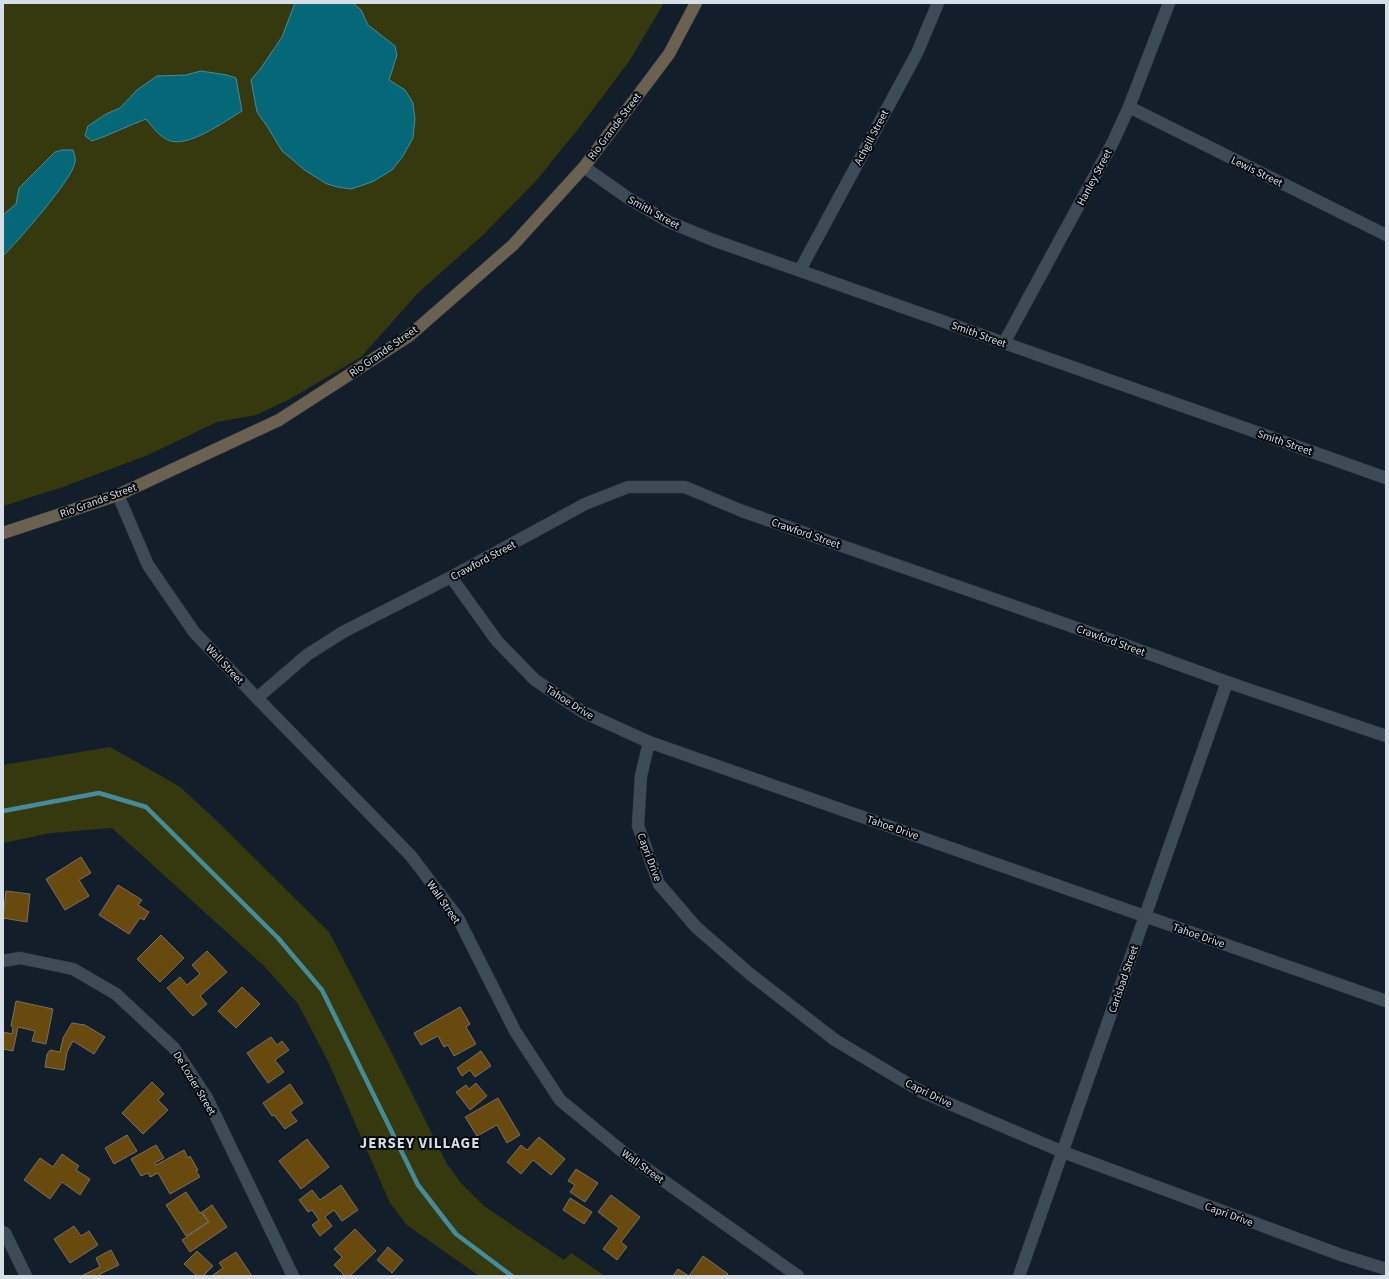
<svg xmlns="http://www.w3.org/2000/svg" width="1389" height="1279" viewBox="0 0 1389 1279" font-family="'Source Sans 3',sans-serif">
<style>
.green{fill:#36390d}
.water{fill:#056879;stroke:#448c9a}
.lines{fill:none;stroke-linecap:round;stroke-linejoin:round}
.stream{stroke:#448c9a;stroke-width:4.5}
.building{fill:#68490e;stroke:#7a7060}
.street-casing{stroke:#303741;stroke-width:13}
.secondary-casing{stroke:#303741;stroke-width:13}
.street{stroke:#3d4b57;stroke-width:12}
.secondary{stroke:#6b6150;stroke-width:12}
.labels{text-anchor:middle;stroke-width:4;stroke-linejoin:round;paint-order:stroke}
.street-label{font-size:11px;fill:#d7dfe6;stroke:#04080c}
.district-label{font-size:15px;font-weight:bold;letter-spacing:1px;fill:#d7dfe6;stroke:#04080c}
</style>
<rect width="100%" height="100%" fill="#121e29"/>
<path class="green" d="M3,3H664L630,60L582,124L536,181L484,234L418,293L361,357L290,399L256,415L217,422L148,455L63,487L3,506Z
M110,747L179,786L217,821L329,932L392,1053L447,1164L461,1183L484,1206L564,1260L571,1253L605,1276H479L407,1225L390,1203L327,1059L298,1004L264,966L112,828L51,833L3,843V765Z"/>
<path class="water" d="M295,3H353L361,10L368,25L395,46L397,55L389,80L405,90L413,103L415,119L413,138L403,156L392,170L372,182L351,189L338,187L327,184L306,171L282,151L267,126L257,112L251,80L261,68L282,37Z
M201,71L227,75L236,78L242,111C225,121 185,151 166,139C157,134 152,126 146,119C127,126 110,135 92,141L85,136L88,126L106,114L120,108L137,90L157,76L186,75Z
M62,150H73C74,154 76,158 75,162C73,179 17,242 3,256V215L16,204L19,188L55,152Z"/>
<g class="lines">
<path class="stream" d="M3,811L99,793L146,807L278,938L322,990L418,1185L456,1234L512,1276"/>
</g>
<path class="building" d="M81,857L91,873L79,880L89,896L65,910L46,879Z
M118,885L142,900L138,905L149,912L144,920L140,918L129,934L99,915Z
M6,891L30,894L27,922L3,918Z
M161,935L184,958L160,982L137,959Z
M207,951L227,972L200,996L207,1004L193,1016L167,988L180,977L187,985L200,974L192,965Z
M242,987L260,1004L236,1028L218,1011Z
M16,1001L53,1009L46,1044L32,1041L35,1031L18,1027L13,1051L3,1049V1032L12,1034L13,1027L11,1026Z
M460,1007L470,1024L466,1027L476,1044L454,1056L448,1045L444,1047L438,1036L421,1045L414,1033Z
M72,1023L85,1025L105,1037L94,1054L73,1041L67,1052L64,1070L45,1067L47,1054L50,1050L60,1052L63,1038Z
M271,1037L277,1045L282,1041L289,1050L275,1060L284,1072L268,1083L247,1053Z
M481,1051L491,1066L475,1077L470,1070L462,1076L457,1068Z
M152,1082L164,1094L158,1100L168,1110L143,1134L122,1113Z
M476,1083L487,1096L470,1110L456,1092L466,1085L469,1089Z
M290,1084L303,1103L290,1112L297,1121L285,1129L274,1115L272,1116L263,1103Z
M498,1098L520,1135L507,1143L497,1125L477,1136L465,1117Z
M127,1135L137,1151L114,1164L105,1148Z
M539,1137L565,1159L551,1175L533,1160L521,1174L507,1162L521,1145L527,1150Z
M307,1139L329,1167L301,1189L279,1161Z
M156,1145L164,1158L155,1163L156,1165L184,1150L188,1158L190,1156L198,1170L196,1171L200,1177L170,1194L158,1173L150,1177L148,1173L141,1176L131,1159Z
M62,1154L79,1166L76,1170L90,1179L80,1195L62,1182L50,1199L24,1180L40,1158L53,1167Z
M576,1169L598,1183L585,1202L570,1192L575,1185L568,1181Z
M341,1185L358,1210L342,1221L334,1210L325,1217L332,1226L320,1236L312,1225L319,1220L312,1210L308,1212L299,1200L312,1190L320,1200Z
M186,1192L200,1213L201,1212L208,1222L186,1236L166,1205Z
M611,1195L640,1217L621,1242L627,1247L617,1260L603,1249L619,1228L598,1212Z
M570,1198L592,1212L584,1224L563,1210Z
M212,1205L227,1227L190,1252L182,1240L209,1222L202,1212Z
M74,1226L81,1236L89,1231L98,1245L70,1263L54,1239Z
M355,1229L376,1251L350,1276H345L334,1265L342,1257L334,1249Z
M388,1247L403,1260L392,1273L377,1260Z
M111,1250L119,1265L100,1274L101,1276H81L100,1267L96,1258Z
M197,1251L213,1266L203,1276H197L184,1264Z
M236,1252L252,1276H214L213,1275L223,1268L219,1263Z
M703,1256L728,1274L726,1276H673L678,1269L689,1276Z"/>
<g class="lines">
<defs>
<path id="street" d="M1129,107L1386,235
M584,167L628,198L669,222L713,240L1386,478
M800,270L917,53L938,3
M1004,343L1113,142L1129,107L1169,3
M118,495L148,565L194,632L257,698L411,856L458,918L515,1031L560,1100L623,1152L798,1276
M451,577L497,641L535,680L583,712L649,742L1386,1001
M257,698L307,655L343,632L451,577L585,504L628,487H685L742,511L1111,640L1227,682L1386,736
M649,742L641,776L638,826L659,884L696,927L750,974L835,1040L922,1092L1063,1152L1341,1255L1386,1269
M3,961L20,958L73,969L116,994L174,1048L207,1098L293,1276
M3,1232L5,1233L26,1276
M1019,1276L1227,682"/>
<path id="secondary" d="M3,533L118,495L279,420L409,336L513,245L584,167L669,54L696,3"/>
</defs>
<use href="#street" class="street-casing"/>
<use href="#secondary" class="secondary-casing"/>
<use href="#street" class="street"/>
<use href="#secondary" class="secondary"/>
</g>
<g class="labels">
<g class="street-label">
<text transform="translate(614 126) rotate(-53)" y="4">Rio Grande Street</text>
<text transform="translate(871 137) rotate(-62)" y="4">Achgill Street</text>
<text transform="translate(1257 171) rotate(26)" y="4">Lewis Street</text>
<text transform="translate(1094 177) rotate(-62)" y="4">Hanley Street</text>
<text transform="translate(654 212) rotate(29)" y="4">Smith Street</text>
<text transform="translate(979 334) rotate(20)" y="4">Smith Street</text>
<text transform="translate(383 351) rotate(-35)" y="4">Rio Grande Street</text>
<text transform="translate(1285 442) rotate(19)" y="4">Smith Street</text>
<text transform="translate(98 500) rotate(-20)" y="4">Rio Grande Street</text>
<text transform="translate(806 533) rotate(19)" y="4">Crawford Street</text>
<text transform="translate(483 560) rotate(-28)" y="4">Crawford Street</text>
<text transform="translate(1111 640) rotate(20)" y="4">Crawford Street</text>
<text transform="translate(225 664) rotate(47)" y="4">Wall Street</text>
<text transform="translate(570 702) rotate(32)" y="4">Tahoe Drive</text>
<text transform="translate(893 827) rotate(19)" y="4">Tahoe Drive</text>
<text transform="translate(650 857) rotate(69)" y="4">Capri Drive</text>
<text transform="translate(444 902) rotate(55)" y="4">Wall Street</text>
<text transform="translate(1199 935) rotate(19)" y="4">Tahoe Drive</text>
<text transform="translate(1123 979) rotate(-71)" y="4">Carlsbad Street</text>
<text transform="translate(195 1083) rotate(59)" y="4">De Lozier Street</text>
<text transform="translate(929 1093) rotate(26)" y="4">Capri Drive</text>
<text transform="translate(643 1166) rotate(36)" y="4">Wall Street</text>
<text transform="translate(1229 1214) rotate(20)" y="4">Capri Drive</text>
</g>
<g class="district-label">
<text x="420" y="1148">JERSEY VILLAGE</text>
</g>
</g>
<rect width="1389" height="1279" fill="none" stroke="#d7dfe6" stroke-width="8"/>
</svg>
